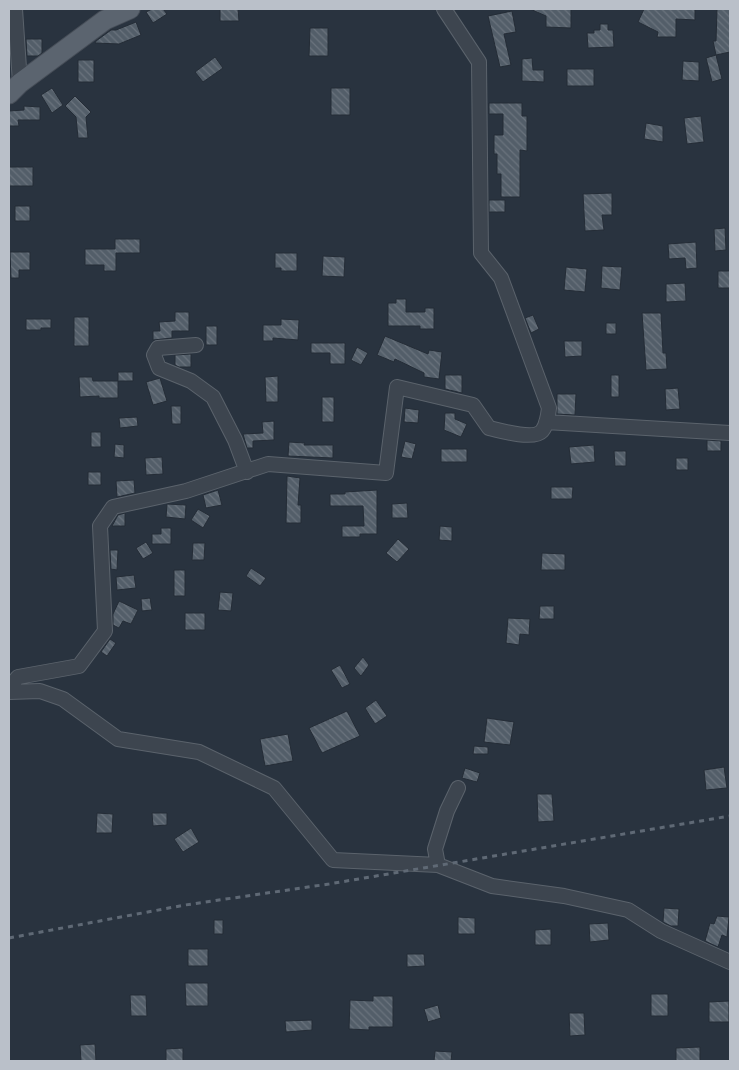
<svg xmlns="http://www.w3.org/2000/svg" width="739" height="1070" viewBox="0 0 739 1070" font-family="Overpass,sans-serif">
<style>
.building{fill:url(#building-back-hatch);stroke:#242c36}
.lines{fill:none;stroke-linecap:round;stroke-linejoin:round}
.minor-casing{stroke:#5b636c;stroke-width:16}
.major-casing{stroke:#474e58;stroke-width:21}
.minor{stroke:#3d454f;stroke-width:14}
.major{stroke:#5b646f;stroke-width:19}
.rail{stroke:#5f6975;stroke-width:3;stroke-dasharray:5 5;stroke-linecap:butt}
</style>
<defs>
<pattern id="building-back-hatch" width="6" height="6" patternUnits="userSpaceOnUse" patternTransform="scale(1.25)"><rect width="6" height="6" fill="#535e69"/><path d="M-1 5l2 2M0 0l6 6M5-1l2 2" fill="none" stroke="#6a737d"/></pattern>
</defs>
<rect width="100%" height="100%" fill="#29333f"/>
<path class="building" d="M152,9H163L167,14L153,23L146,12Z
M220,9H238L239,21H220Z
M530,9H571V28L546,27V16Z
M644,9H695V20L676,19V37H657L658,32L638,22Z
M717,9H730V52L716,55L713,41H716Z
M512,11L516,32L504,34L511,65L500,67L488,16Z
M136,22L141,35L119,44L95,43L96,41L111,30H116Z
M600,24H608V30H613L614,47L588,48L587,33H594V30H600Z
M310,28H328V56H309Z
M26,39H42V53L38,56H27Z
M716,55L722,79L712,82L706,58Z
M215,57L223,68L203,82L195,72Z
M532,58L533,70H544V82L522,81V59Z
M78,60H94V82H78Z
M683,61L699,62V81L682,80Z
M567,69H594V86H567Z
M52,88L63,105L52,113L41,95Z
M331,88H350V115H331Z
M75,96L91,112L86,117L88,138H78L76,117L65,106Z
M489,103H522V116H527V151L520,150V197H501V174H497V154H494V135H503V114H489Z
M24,106L40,107V120H18L19,126H9V111L24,110Z
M701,116L704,142L687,144L684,118Z
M646,123L663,126V142L644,139Z
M9,167H33V186H9Z
M612,193V215H602L604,230L585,231L583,194Z
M489,200H505V212H489Z
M15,206H30V221H15Z
M725,228L726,250L715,251L714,229Z
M115,239H140V253H116V271H104V265H85V249H115Z
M696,242L697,268L686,269L685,258L669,259L668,244Z
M10,252H30V270H19V278H11Z
M275,253H297V271H281V268H275Z
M323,256L345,257L344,277L322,276Z
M602,266L622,267L620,290L601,288Z
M566,267L587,269L585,292L564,290Z
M718,271H730V288H718Z
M685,283L686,301L666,302V284Z
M396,299H406V312H425V308H434V329H420V326H388V303H396Z
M175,312H189V331H172V338L153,340V331H160L159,322L175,321Z
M642,313H661L663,353H666L667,369L646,370Z
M533,315L539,329L531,333L525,318Z
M74,317H89V346H74Z
M26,319H51V328H41V330H26Z
M281,319L299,320L298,340L273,338V341H263V325H281Z
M606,323H616V334H606Z
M206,326H217V345H206Z
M385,336L428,354L429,350L442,352L439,379L424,377V373L395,359L394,362L377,355Z
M564,341H582V356L565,357Z
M311,343H345V364H330V353H311Z
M357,347L368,353L361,365L351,360Z
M191,354V367H179L175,365V355Z
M118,372H133V381H118V398H99V396L80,397L79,377H92L93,381H118Z
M445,375H462V393L445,389Z
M611,375H619V397H611Z
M278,376V402H266L265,377Z
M160,378L167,401L153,405L146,382Z
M678,388L680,409L666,410L665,389Z
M557,394H576L575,415L557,414Z
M322,397H334V422H322Z
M171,406H181V424H172Z
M405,408L419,410L418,423L404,422Z
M445,413H455V419L467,424L461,437L444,430Z
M137,417L138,426L120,428L119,418Z
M274,421V440L253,441V448H247L243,434L263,433L262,422Z
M91,432H101V447H91Z
M707,440L721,441V451H707Z
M405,441L416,444L412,459L401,457Z
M289,442L305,443L304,445H333V458L288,456Z
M115,444L124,445V458L114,457Z
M594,445L595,462L571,464L569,447Z
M441,449H467V462H441Z
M614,451H626V466H615Z
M162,457L163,474L146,475L145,458Z
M676,458H688V470H676Z
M88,472H101V485H88Z
M287,476L300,478L298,505H301V523H286Z
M134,480L135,493L117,497L116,481Z
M551,487H573L572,499H551Z
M218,490L222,505L206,508L203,495Z
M377,490V534H360V537H342V526H364L363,506H330V494H345V492Z
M407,503L408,518H392V504Z
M167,504L186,505L185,519L166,517Z
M198,509L210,516L203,528L191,520Z
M125,513V526H112L118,515Z
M440,526L452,527V541L439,540Z
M161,528H171V544H152V534H161Z
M398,539L409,549L397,562L386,553Z
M146,542L153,553L143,559L136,548Z
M193,543H205L204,560H192Z
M110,550H118L117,570L111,569Z
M542,553L565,554V570H541Z
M251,568L266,578L260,586L246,576Z
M174,570H185V596H174Z
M134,575L136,588L117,590L116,577Z
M220,592L233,593L231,611L218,610Z
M150,598L152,610L142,611L141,599Z
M119,601L138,610L131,624L123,621L119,628L113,625V614Z
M540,606H554V619H539Z
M185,613H205V630H185Z
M508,618L530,619L529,635L520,634L519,645L506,643Z
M110,639L116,643L107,656L101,652Z
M363,657L369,665L361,676L354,668Z
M340,665L350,684L342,688L331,670Z
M376,700L387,716L375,724L365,708Z
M347,711L360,736L322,753L309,728Z
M487,718L514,722L510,745L484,742Z
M288,734L293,761L265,766L260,739Z
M474,746L488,747V754H473Z
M724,767L727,788L706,790L704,770Z
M465,768L480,773L477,782L462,778Z
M537,794H552L554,821L538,822Z
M97,813L113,814L112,833H96Z
M152,813H167V825L153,826Z
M191,828L199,842L183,852L174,839Z
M664,908L679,909L678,926H671L663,922Z
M717,916L729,917L727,937L722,935L718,947L705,941L710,923L714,924Z
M458,917L475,918V934H458Z
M214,920H223V934H214Z
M608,923L609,940L590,942L589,924Z
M551,929V945H535V930Z
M188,949H208V966H188Z
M407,954H424L425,966L407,967Z
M185,983H208V1006H186Z
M651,994H668V1016H651Z
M130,995H146L147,1016H131Z
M373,996H393V1027H369V1030L349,1029L350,1000L373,1001Z
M729,1001V1022H709V1002Z
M438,1005L441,1018L428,1022L424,1009Z
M569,1013H584L585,1035L570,1036Z
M312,1020V1030L286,1032L285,1021Z
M95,1044L96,1061H81L80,1045Z
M700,1047V1061H676V1048Z
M183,1048V1061H166V1049Z
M435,1051L452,1052L451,1061H434Z"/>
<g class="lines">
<defs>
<path id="minor" d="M15,9L20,83
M196,345L158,348L154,355L159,368L191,381L213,397L235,440L247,472
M546,422L730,433
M9,688L18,677L79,666L105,631L100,526L113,507L186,491L268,464L386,473L397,387L473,405L489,428C501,431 534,440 542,431C547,425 548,416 549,408L501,278L481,253L479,62L444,9
M9,692L40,691L63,699L118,739L199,752L274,788L333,860L438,865L492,886L564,896L628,910L661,931L730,962
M438,865L435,849L447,811L458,788"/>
<path id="major" d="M9,94L20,83L105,20L130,9"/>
</defs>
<use href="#minor" class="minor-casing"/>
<use href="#major" class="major-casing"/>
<use href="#minor" class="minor"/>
<use href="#major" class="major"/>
<path class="rail" d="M9,938L185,905L329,884L730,816"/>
</g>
<rect width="739" height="1070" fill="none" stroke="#bac0c9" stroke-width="20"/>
</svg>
